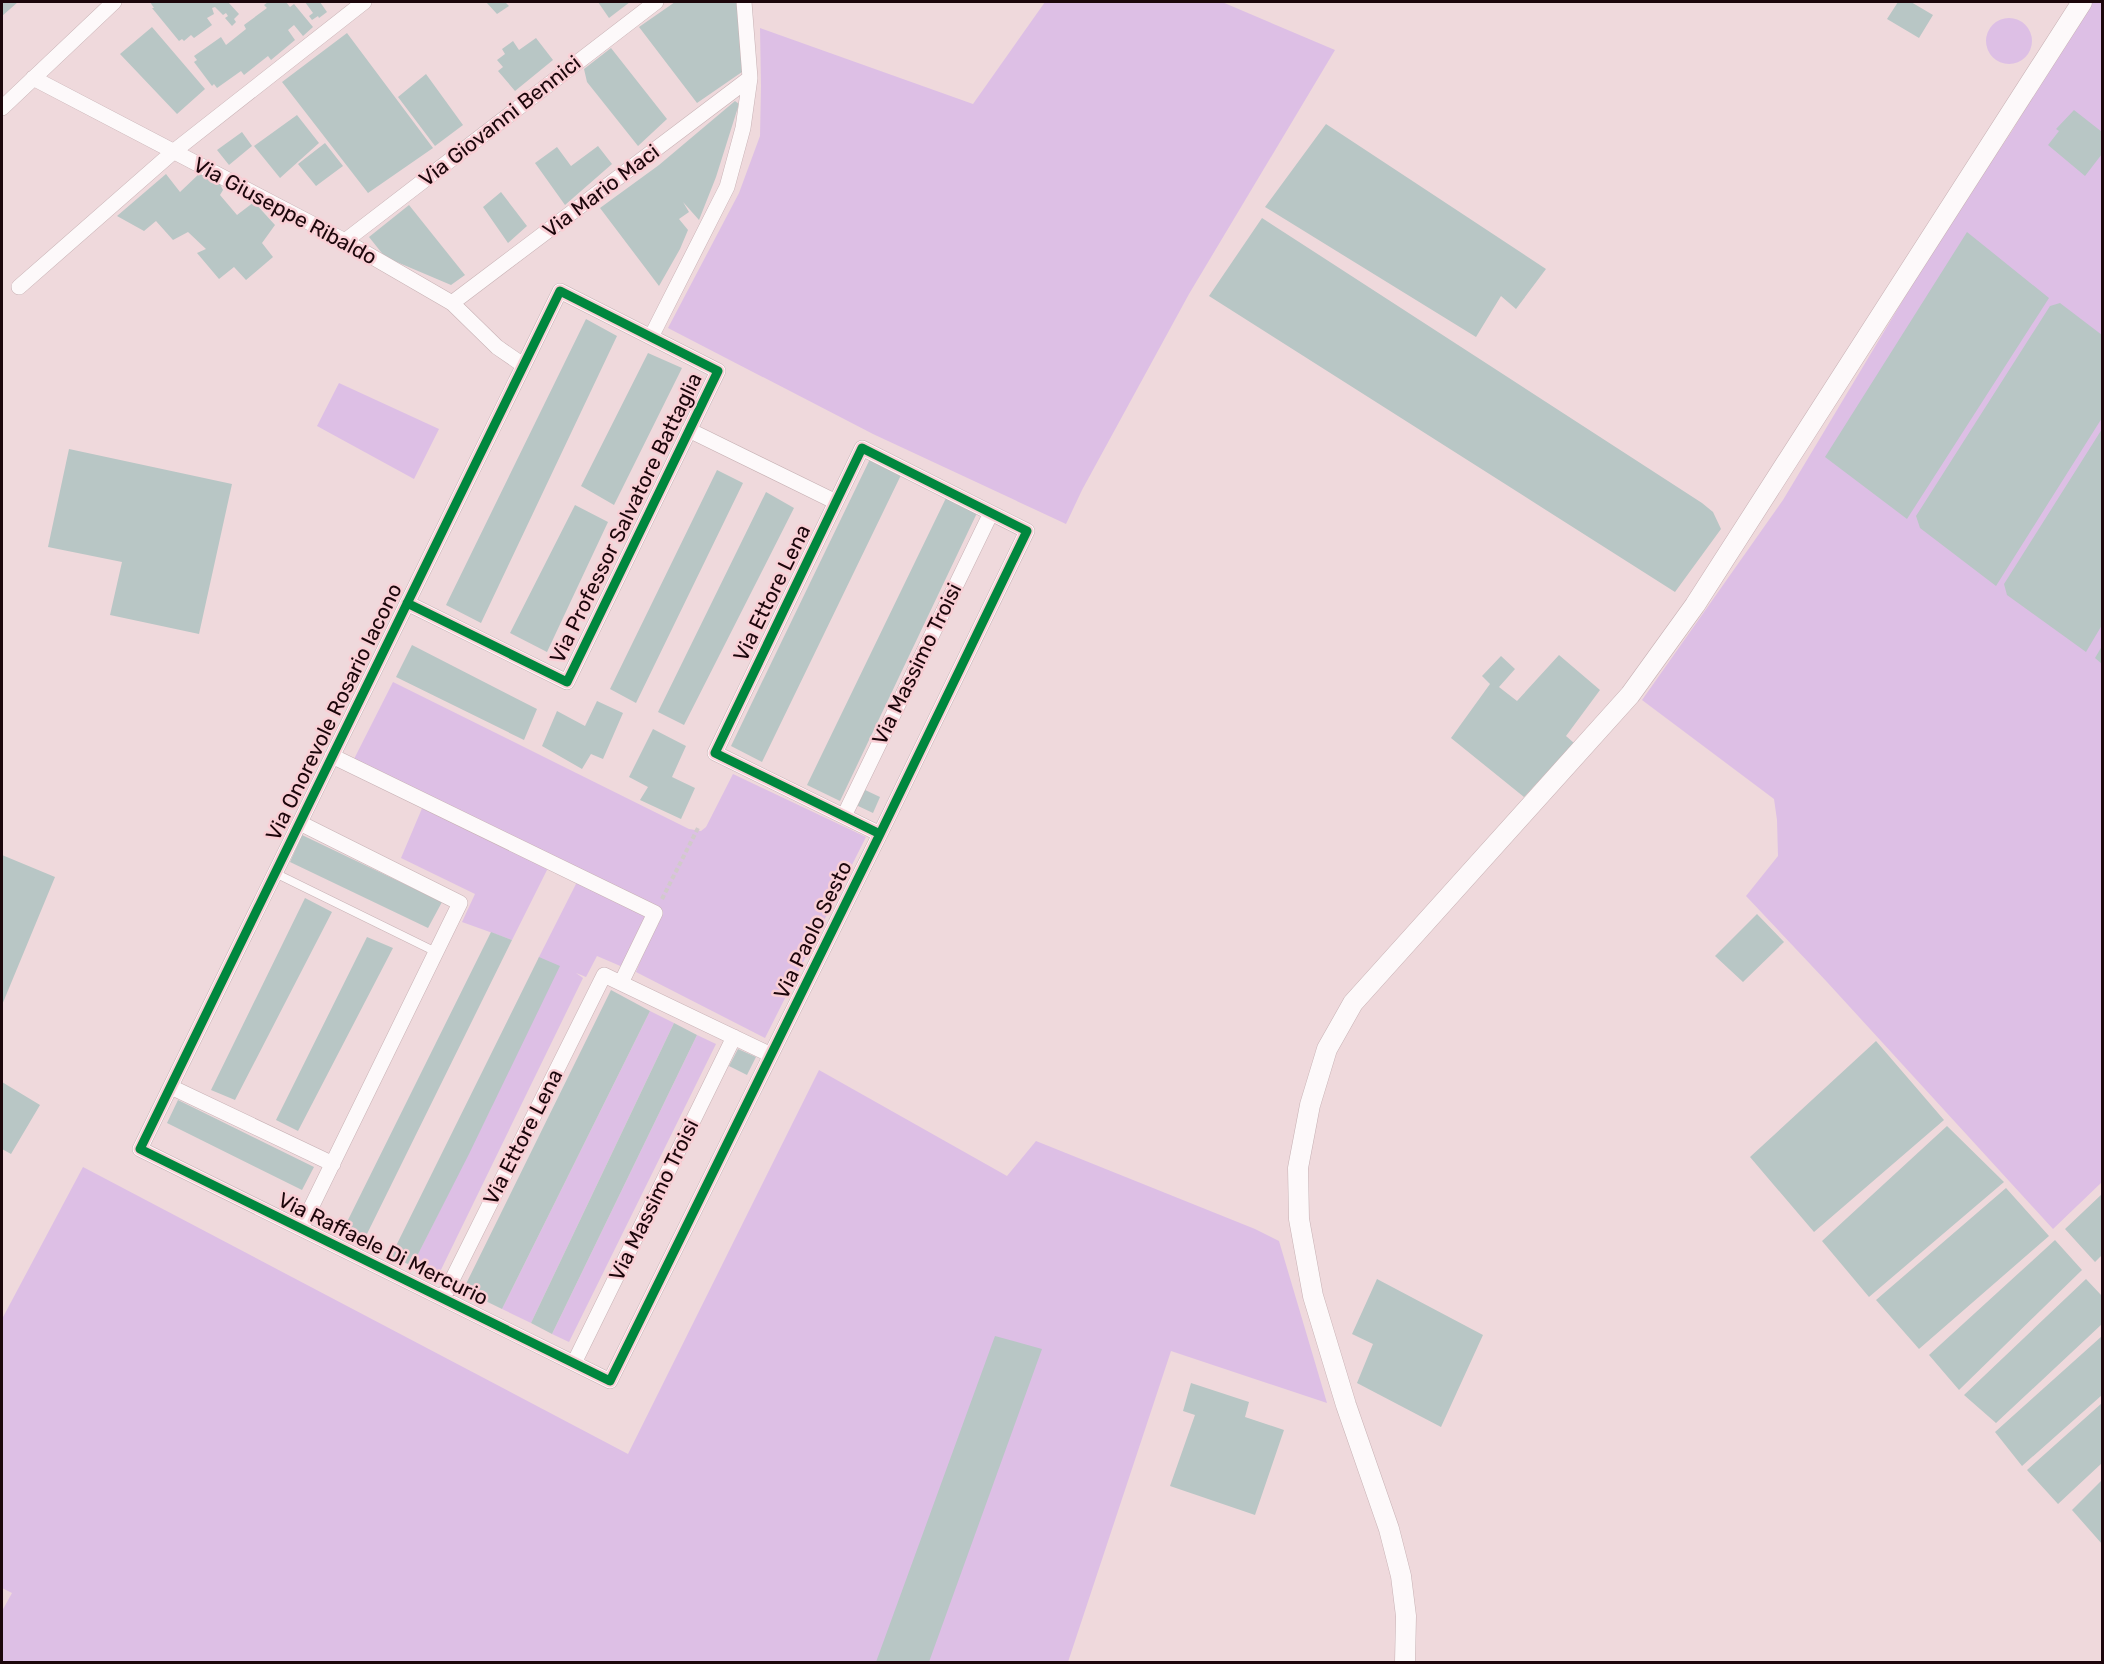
<svg xmlns="http://www.w3.org/2000/svg" width="2104" height="1664" viewBox="0 0 2104 1664" font-family="Rubik,sans-serif">
<style>
.green{fill:#ddbfe5}
.building{fill:#b8c6c5}
.lines{fill:none;stroke-linecap:round;stroke-linejoin:round}
.service-casing{stroke:#c7b1b4;stroke-width:9}
.minor-casing{stroke:#c7b1b4;stroke-width:16}
.tertiary-casing{stroke:#c7b1b4;stroke-width:21}
.path{stroke:#d1cacb;stroke-width:4;stroke-dasharray:4.5 3;stroke-linecap:butt}
.service{stroke:#fdf9fa;stroke-width:8}
.minor{stroke:#fdf9fa;stroke-width:15}
.tertiary{stroke:#fdf9fa;stroke-width:20}
.cycleway-casing{stroke:#f9cfd5;stroke-width:13}
.cycleway{stroke:#00873e;stroke-width:9}
.labels{text-anchor:middle;stroke-width:5;stroke-linejoin:round;paint-order:stroke}
.street-label{font-size:21px;fill:#1c060b;stroke:#f9cfd5}
</style>
<rect width="100%" height="100%" fill="#efd9dc"/>
<path class="green" d="M1045,2H1222L1335,50L1189,294L1082,490L1066,524L873,434L668,328L739,193L760,136L761,86L760,28L973,104Z
M2093,2H2102V1182L2053,1229L1827,982L1746,896L1778,856L1777,820L1774,799L1642,700L1783,500L1945,230L2012,131L2051,66Z
M1986 41a23 23 0 1 1 46 0a23 23 0 1 1-46 0Z
M339,383L439,429L414,479L317,426Z
M393,682L689,829L701,831L706,827L733,774L866,837L765,1038L636,972L659,914L354,759Z
M423,806L549,866L512,940L462,922L475,894L401,858Z
M578,880L650,915L625,968L597,956L586,977L576,973L583,978L437,1278L412,1266L491,1108L539,957Z
M650,1011L674,1023L531,1323L502,1309Z
M697,1035L716,1044L569,1342L552,1334Z
M819,1070L1007,1176L1036,1141L1255,1229L1279,1241L1327,1403L1171,1351L1068,1662H2V1611L12,1593L2,1588V1319L83,1167L628,1454Z"/>
<path class="building" d="M2,2H18L2,16Z
M150,2H228L239,14L234,19L236,22L232,26L225,18L228,16L226,13L223,15L215,7L212,8L214,14L207,18L212,25L194,38L191,35L184,41L182,39L179,41L152,8H154Z
M268,2H286L290,7L294,4L313,27L303,36L294,25L288,30L295,40L271,60L268,56L244,75L241,71L217,88L214,84L212,86L194,62L197,60L194,56L221,37L226,45L246,29L244,25L267,8L264,5Z
M305,2H320L327,12L319,18L318,16L312,20L309,16L313,13Z
M486,2H505L509,6L497,14Z
M598,2H630L609,18Z
M675,2H737L742,72L697,103L639,27Z
M1898,2H1911L1933,15L1919,38L1887,19Z
M152,27L205,89L177,114L120,54Z
M347,33L433,148L368,193L282,82Z
M536,38L553,60L515,91L498,71L503,67L497,60L505,54L502,49L513,41L519,50Z
M611,48L667,119L638,146L587,82L584,69Z
M426,74L463,125L435,146L398,97Z
M735,101L739,104L716,177L699,220L683,202L689,212L679,219L688,230L680,249L659,286L600,208L659,165Z
M2074,110L2102,132V154L2085,176L2048,145L2059,131L2056,129Z
M297,115L319,143L280,178L254,146Z
M1326,124L1546,269L1516,309L1501,296L1476,337L1265,207Z
M242,132L252,146L229,165L217,150Z
M325,143L343,166L316,186L298,164Z
M598,146L612,164L565,205L535,163L557,147L571,166Z
M200,173L220,184L223,190L220,195L237,215L254,202L275,225L262,243L273,257L246,280L234,267L219,279L197,253L206,249L188,232L173,240L156,221L144,231L117,216L166,174L180,192Z
M501,192L527,226L508,243L483,207Z
M409,205L465,275L451,285L385,257L369,237Z
M1262,218L1702,503L1713,512L1721,529L1675,592L1209,296Z
M1967,232L2049,298L1907,519L1825,457Z
M2060,303L2102,335V418L1996,586L1920,528L1916,516L2050,306Z
M586,319L617,336L481,623L446,605Z
M648,353L682,368L614,505L581,486Z
M2102,429V625L2086,652L2007,595L2004,584Z
M69,449L232,484L199,634L110,615L122,562L48,547Z
M870,459L902,473L762,762L731,746Z
M717,470L743,483L636,703L610,689Z
M766,492L794,508L684,725L658,712Z
M946,498L977,513L840,801L807,785Z
M575,505L608,522L547,652L510,633Z
M412,645L537,709L524,740L396,677Z
M2102,646V664L2095,658Z
M1559,655L1600,690L1566,736L1574,743L1524,797L1451,738L1490,684L1482,676L1501,656L1515,669L1499,687L1517,701Z
M597,701L623,713L603,759L591,754L582,769L542,746L557,711L585,726Z
M653,729L686,746L672,777L695,788L681,819L640,800L648,787L629,777Z
M863,789L880,797L873,813L856,805Z
M302,835L442,902L428,928L290,862Z
M2,855L55,877L2,1005Z
M305,898L332,912L235,1100L211,1090Z
M1757,914L1784,942L1743,982L1715,956Z
M491,932L512,940L364,1240L343,1230Z
M367,937L393,948L298,1131L276,1120Z
M539,957L560,966L469,1154L412,1266L391,1256Z
M611,990L650,1011L502,1309L463,1290Z
M674,1023L697,1035L552,1334L531,1323Z
M1876,1041L1944,1120L1814,1232L1750,1157Z
M738,1049L756,1057L747,1075L729,1066Z
M2,1082L40,1105L11,1154L2,1149Z
M178,1100L314,1167L302,1190L167,1123Z
M1947,1126L2004,1182L1869,1297L1822,1241Z
M2006,1188L2049,1236L1919,1349L1876,1300Z
M2102,1194V1255L2095,1262L2065,1229Z
M2055,1240L2082,1270L1959,1390L1929,1355Z
M1377,1279L1483,1335L1441,1427L1357,1383L1373,1344L1352,1334Z
M2086,1279L2102,1296V1324L1996,1423L1964,1395Z
M995,1336L1042,1349L929,1662H876Z
M2102,1336V1395L2022,1466L1995,1432Z
M1191,1383L1249,1402L1245,1417L1284,1430L1255,1515L1170,1486L1195,1415L1183,1411Z
M2102,1403V1463L2058,1504L2027,1470Z
M2102,1480V1544L2072,1510Z"/>
<g class="lines">
<defs>
<path id="service" d="M275,873L436,952"/>
<path id="minor" d="M33,78L345,241L452,303L497,347L523,365
M2,108L114,2
M345,241L656,2
M19,287L173,152L364,2
M452,303L750,78
M651,337L727,187L743,128L750,78L744,2
M689,430L836,502
M407,603L567,682L718,371L560,291L140,1149L610,1381L880,834L1027,531L862,448L715,753L880,834
M332,756L655,913L621,983
M844,816L991,513
M300,823L460,903L301,1228
M171,1087L333,1164
M443,1298L604,975L771,1055
M574,1363L734,1037"/>
<path id="tertiary" d="M1405,1662L1406,1616L1401,1576L1389,1529L1346,1405L1313,1296L1299,1219L1298,1168L1310,1105L1327,1049L1353,1003L1630,695L1695,605L2082,2"/>
</defs>
<use href="#service" class="service-casing"/>
<use href="#minor" class="minor-casing"/>
<use href="#tertiary" class="tertiary-casing"/>
<path class="path" d="M662,899L699,826"/>
<use href="#service" class="service"/>
<use href="#minor" class="minor"/>
<use href="#tertiary" class="tertiary"/>
<defs>
<path id="cycleway" d="M407,603L567,682L718,371L560,291L140,1149L610,1381L880,834L1027,531L862,448L715,753L880,834"/>
</defs>
<use href="#cycleway" class="cycleway-casing"/>
<use href="#cycleway" class="cycleway"/>
</g>
<g class="labels">
<g class="street-label">
<text transform="translate(500 121) rotate(-38)" y="7">Via Giovanni Bennici</text>
<text transform="translate(601 191) rotate(-37)" y="7">Via Mario Maci</text>
<text transform="translate(285 211) rotate(28)" y="7">Via Giuseppe Ribaldo</text>
<text transform="translate(626 518) rotate(-64)" y="7">Via Professor Salvatore Battaglia</text>
<text transform="translate(772 593) rotate(-64)" y="7">Via Ettore Lena</text>
<text transform="translate(917 664) rotate(-64)" y="7">Via Massimo Troisi</text>
<text transform="translate(334 712) rotate(-64)" y="7">Via Onorevole Rosario Iacono</text>
<text transform="translate(813 930) rotate(-64)" y="7">Via Paolo Sesto</text>
<text transform="translate(523 1137) rotate(-63)" y="7">Via Ettore Lena</text>
<text transform="translate(654 1200) rotate(-64)" y="7">Via Massimo Troisi</text>
<text transform="translate(383 1249) rotate(26)" y="7">Via Raffaele Di Mercurio</text>
</g>
</g>
<rect width="2104" height="1664" fill="none" stroke="#1c060b" stroke-width="6"/>
</svg>
